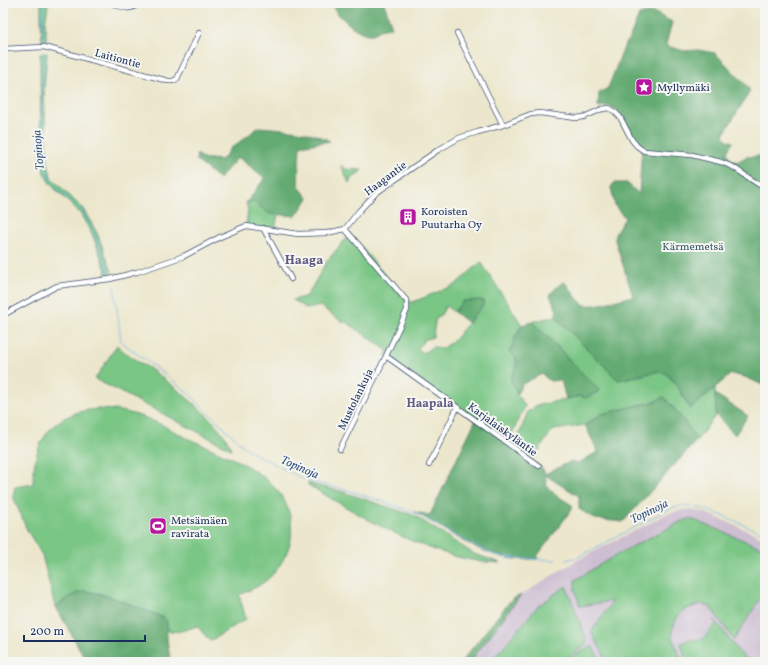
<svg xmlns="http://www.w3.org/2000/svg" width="768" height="665" viewBox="0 0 768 665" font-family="Vollkorn,serif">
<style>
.industrial{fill:#cdbed2}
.green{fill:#7ac685;stroke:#4a7a72;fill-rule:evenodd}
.forest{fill:#63ab72;stroke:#3f6d68}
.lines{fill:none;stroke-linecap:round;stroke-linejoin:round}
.stream{stroke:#75b4e8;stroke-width:1}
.minor-casing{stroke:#3a4b6e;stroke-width:6}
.minor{stroke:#fff;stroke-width:4.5}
.labels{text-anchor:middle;stroke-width:4;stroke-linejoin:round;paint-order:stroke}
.street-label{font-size:11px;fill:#1b2f5e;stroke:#f6f6f2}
.poi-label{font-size:11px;fill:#1b2f5e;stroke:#f6f6f2;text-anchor:start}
.park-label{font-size:11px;fill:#385c6a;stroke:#f6f6f2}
.water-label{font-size:12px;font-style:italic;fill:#365787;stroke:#f6f6f2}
.neighbourhood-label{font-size:12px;font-weight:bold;fill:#5f5a81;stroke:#f6f6f2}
.quarter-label{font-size:13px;font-weight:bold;fill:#5f5a81;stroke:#f6f6f2}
</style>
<rect width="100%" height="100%" fill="#f6f6f2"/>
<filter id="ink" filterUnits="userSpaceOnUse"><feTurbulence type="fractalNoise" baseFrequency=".025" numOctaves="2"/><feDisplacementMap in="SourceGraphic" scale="8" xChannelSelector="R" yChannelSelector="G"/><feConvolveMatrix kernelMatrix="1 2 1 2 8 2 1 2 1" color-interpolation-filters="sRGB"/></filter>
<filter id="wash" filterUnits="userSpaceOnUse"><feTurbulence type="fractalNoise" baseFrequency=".012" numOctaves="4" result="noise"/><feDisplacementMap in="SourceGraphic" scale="16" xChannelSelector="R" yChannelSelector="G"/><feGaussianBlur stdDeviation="0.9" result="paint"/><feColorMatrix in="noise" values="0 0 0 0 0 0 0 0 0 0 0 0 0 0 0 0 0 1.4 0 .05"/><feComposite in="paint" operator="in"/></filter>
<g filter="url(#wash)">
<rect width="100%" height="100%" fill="#ece7cc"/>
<path class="industrial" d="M686,509L704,512L765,538V662H470L521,595L574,562L667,514Z"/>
<path class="green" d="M41,3H47L48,6L45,22L47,45L42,44L41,17Z
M47,53L44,90L47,158L51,177L83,209L97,233L112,272L105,276L106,270L93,236L80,213L51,185L44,173L41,156L40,54Z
M341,165L345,169L362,170L358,174L351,179L349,183Z
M254,201L270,214H278L275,230L246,226L248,210L246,203Z
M350,234L407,301L413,302L455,285L481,262L522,325L515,336L516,369L511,379L512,384L516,389L517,394L525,406L507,444L386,356L388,351L345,321L344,323L320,306L307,309L293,300L307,296L327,261ZM463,301L483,305L454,340L443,348L432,347L423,353L418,348L424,340L433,337L435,322L437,317L439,318L446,306L454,312Z
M555,316L618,380L660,371C675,376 683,397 690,409L715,388L716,415L697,440L681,417L664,397L656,401L602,414L585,425L554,430L549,435L532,461L514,449L528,411L532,410L535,406L580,396L574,366L559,348L532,322Z
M117,345C126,355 138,361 149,368C170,383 226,426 231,449L95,379Z
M98,409C113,409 129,412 143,417C158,422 173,431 187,438C215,451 253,464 274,487C291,504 297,532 286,554C275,577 262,586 239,595L246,619L210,641L197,626C188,629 179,633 169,631L164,618L119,600L98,593L68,597L56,607L54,603L42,555L27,530L13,496L15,487L33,484C33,440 53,412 98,409Z
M308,483L343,492L415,516L474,554L501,563C434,562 365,518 308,485Z
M688,519L694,520L765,549V591L734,640L710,607L701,604L686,609L678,616L672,630V636L682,662H608L591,632L613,601L580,606L575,590V580L616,555L680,522Z
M566,586L586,638V644L565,662H490L538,606Z
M714,619L740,653L751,662H686L681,643L688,640L703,639L716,624Z
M590,647H593L601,662H569L577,654Z"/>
<path class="forest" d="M330,3H384L392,27C380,27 378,33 372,34C358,36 336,14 330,3Z
M653,12L672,22L666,44L667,46L684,51L698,50L715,53L747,86L750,91L725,132L724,136L727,140L733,142L727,152L730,159L737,162L746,157L758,156L765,157V179L761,188L765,189V386L745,377L731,374L690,409C683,397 676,376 660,371L618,380L555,316L557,311L550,295L556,288L564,282C572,288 575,299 583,304C589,309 624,298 633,296L615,240V234L625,218L615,206L611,187L614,183H627L639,194L642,147C630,137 624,109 608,106C605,106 601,107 598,107L599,93L608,88L626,42L629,40L639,15Z
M259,127C283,129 309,130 330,141L300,146L298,185L308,198L296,216L270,214L254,202L246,203L265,178L238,157L219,179L197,161L196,155H199L201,158L220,160L224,158L230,149Z
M480,300L484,301L483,305L468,323L454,312L463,301Z
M532,322C556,344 577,369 600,391L586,398L580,396L566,399L561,380L550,381L542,374L522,384L517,394C516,389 511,383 511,380C513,367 525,364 509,352L522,325Z
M715,394L748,416L735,435L716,415Z
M664,397L681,417L697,440L623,522L595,519L579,509V496L545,475L547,487L559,497L572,505V509L538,555L537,559C525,559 511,560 500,556C470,549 441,526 414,512L430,515L475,421L539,466L543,469L545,474L570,462L578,463L598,452L585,425L601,414L656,401Z
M85,591C113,595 138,608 164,618L167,621V640L170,658L164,661L157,659L151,662H84L86,660L56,607C66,599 73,593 85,591Z
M521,595L470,662H461L511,600Z"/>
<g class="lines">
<path class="stream" d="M45,45L42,17L45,3
M44,52L42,96L43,142L48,174L53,184L82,211L95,235L110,275
M114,286L121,341L124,344L164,374L187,392L242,445L253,453L303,479L350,491L414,512L452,534L489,553L501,557L556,560
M566,560L578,557L669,509C675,507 681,505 688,506C708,507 745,526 765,534"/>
</g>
</g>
<g filter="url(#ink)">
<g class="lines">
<defs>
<path id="minor" d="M111,3C120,6 131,13 138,3
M457,33L503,125
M3,49L44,47L168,81H173L177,79L199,33
M263,228L291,279
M345,229L407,301V310L386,356L539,466
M3,315L57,286L110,279L137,272L184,256L220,237L246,226L298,234L327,233L345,229L359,211L376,193L438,150L459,138L478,132L503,125L531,114L540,113L576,118L584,117L602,109L609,108L614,111L620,117L632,140L637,146L644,151L692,155L721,162L733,167L758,184L765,186
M3,331V332
M340,449L386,356
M429,465L457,408"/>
</defs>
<use href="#minor" class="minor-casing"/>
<use href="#minor" class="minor"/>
</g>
</g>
<defs>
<symbol id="sight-square" viewBox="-11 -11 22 22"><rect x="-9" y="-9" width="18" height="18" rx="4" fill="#b5179e" stroke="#f6f6f2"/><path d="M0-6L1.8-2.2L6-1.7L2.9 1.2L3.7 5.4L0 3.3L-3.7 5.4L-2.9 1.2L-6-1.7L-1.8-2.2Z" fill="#fff"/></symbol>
<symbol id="building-square" viewBox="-11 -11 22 22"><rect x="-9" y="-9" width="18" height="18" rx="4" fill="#b5179e" stroke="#f6f6f2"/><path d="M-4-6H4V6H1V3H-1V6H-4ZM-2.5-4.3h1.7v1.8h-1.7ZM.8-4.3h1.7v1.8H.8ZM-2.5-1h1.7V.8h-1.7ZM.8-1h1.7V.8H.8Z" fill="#fff"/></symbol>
<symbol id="stadium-square" viewBox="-11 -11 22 22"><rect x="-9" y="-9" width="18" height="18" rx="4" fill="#b5179e" stroke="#f6f6f2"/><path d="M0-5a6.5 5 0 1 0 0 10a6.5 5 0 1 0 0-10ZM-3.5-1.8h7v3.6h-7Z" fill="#fff"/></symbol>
</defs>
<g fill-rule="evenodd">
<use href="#sight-square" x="634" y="77" width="20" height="20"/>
<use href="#building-square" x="398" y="207" width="20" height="20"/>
<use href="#stadium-square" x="148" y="516" width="20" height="20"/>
</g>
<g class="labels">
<g class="street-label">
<text transform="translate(118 58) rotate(15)" y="4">Laitiontie</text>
<text transform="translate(385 178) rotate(-37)" y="4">Haagantie</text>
<text transform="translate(355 399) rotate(-64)" y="4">Mustolankuja</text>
<text transform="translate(503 429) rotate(36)" y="4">Karjalaiskyläntie</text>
</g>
<g class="poi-label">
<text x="657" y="91">Myllymäki</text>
<text x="421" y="215">Koroisten<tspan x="421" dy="13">Puutarha Oy</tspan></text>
<text x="171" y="524">Metsämäen<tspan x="171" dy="13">ravirata</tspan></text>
</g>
<g class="park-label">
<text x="693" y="250">Kärmemetsä</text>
</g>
<g class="water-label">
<text transform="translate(38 150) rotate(-95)" y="4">Topinoja</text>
<text transform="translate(300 467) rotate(24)" y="4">Topinoja</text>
<text transform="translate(649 511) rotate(-26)" y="4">Topinoja</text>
</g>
<g class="neighbourhood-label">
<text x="430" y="407">Haapala</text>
</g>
<g class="quarter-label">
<text x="304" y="264">Haaga</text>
</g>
</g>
<rect width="768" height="665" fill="none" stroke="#f6f6f2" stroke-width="16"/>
<path d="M24 635v6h121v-6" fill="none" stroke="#1b2f5e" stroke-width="2"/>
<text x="30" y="635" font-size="12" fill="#1b2f5e" stroke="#f6f6f2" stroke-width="3" paint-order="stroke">200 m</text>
</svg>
